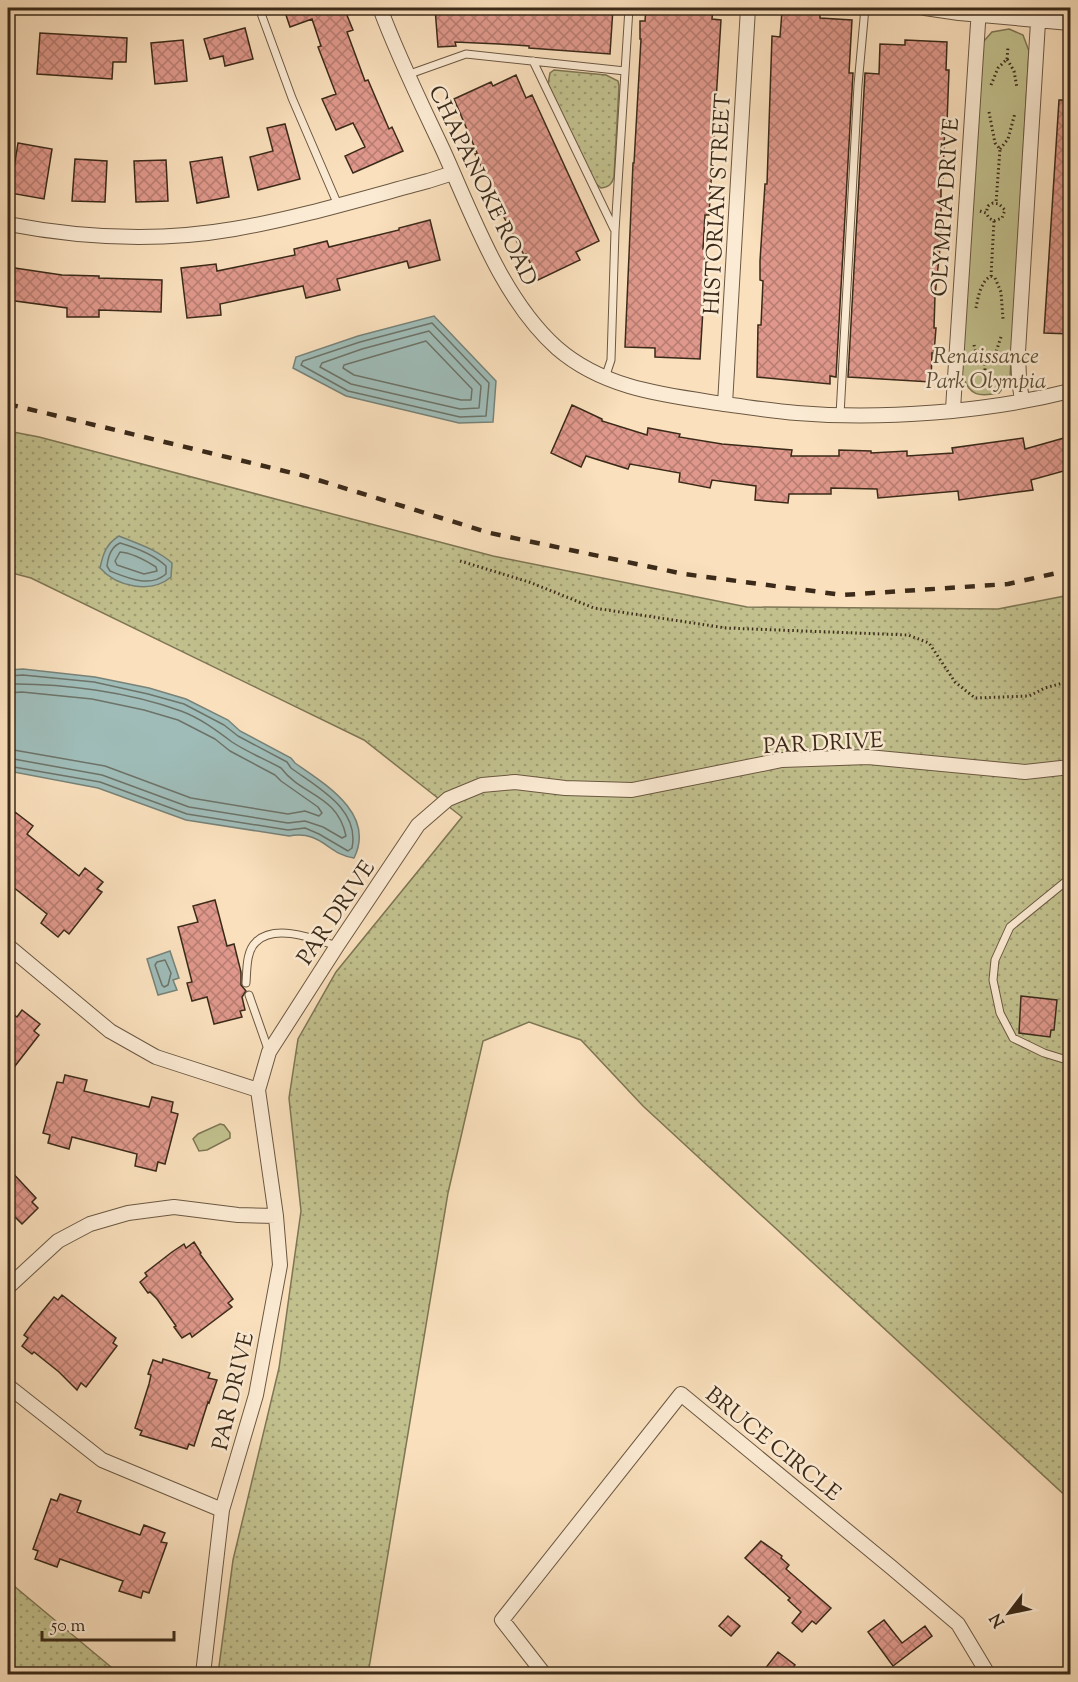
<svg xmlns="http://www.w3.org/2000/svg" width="1078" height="1682" viewBox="0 0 1078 1682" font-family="'Sorts Mill Goudy',serif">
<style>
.grass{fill:url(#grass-dots);stroke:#7e7654;stroke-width:1.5}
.park{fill:#c2c18e;stroke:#7e7654;stroke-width:1.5}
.water{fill:#9fbcb8;stroke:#778278;stroke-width:1.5}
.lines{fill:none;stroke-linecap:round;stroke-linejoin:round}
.shore{stroke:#6d7368;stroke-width:1.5}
.building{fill:url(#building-cross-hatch);stroke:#3b2a19;stroke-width:1.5}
.lane-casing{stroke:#6b5842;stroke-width:9}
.street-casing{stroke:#6b5842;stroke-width:16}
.path{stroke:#3b2a19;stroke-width:3;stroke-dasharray:1.5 3;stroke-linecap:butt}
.lane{stroke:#fcebd4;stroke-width:7}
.street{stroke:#fcebd4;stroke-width:14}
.rail{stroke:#3b2a19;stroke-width:4.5;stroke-dasharray:10 10;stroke-linecap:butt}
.labels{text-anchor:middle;stroke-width:5;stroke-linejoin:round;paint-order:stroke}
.street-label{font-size:22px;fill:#3b2a19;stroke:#fcebd4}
.park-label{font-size:22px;font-style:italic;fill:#5d5036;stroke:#fcebd4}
</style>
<defs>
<pattern id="grass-dots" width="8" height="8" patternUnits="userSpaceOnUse" patternTransform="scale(1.5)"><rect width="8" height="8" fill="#c2c18e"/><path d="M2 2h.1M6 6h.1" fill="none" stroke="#9f9d73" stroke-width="1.8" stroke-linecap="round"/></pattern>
<pattern id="building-cross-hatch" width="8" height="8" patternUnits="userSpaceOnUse" patternTransform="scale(1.5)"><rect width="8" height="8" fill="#df988b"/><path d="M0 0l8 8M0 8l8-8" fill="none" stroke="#b67c71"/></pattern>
</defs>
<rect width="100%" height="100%" fill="#fae0bd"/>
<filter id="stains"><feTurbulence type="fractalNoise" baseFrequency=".00333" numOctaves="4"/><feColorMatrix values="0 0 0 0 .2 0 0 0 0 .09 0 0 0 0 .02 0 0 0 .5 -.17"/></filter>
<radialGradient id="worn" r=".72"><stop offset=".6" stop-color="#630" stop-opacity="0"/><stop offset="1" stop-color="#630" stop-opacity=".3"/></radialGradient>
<path class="grass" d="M554,70L606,75L618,81L619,86L614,177C612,184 609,187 601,188L593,181L548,84L550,73Z
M8,431L39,437L493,556L747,607L998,609L1070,595V1500L643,1106L581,1040L529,1022L483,1041L448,1193L368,1674H218L233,1560L279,1368L301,1211L289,1098L298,1039L336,972L462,817L364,740L31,578L8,572Z
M8,1581L111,1667L122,1674H8Z"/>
<path class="park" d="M1009,29L1023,35L1029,51L1010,378L999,393C978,397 970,396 962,375L983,42L992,32Z
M220,1124L224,1125L230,1133V1138L207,1150L199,1151L193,1139L198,1134Z"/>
<path class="water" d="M434,316L496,381L493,422L459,423L346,396L293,368L296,357L358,336Z
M119,536C138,544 156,549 172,563L171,577C151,594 117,587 100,568C103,554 106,544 119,536Z
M23,669L95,677L149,688L186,699L228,720L240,731L291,758L295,763C325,784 376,814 354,858C328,855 322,830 289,836L186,820L98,788L8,771V670Z
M170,951L179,978L173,980L177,990L158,995L147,959Z"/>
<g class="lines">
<path class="shore" d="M432,323L489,383L486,416L460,417L348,391L301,365L303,361L360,342Z
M429,331L481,386L479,408L460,409L351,384L320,367L322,363L362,349Z
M426,341L472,389L471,400H461L354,375L343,368L344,365Z
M120,543C137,548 153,554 166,566V574C150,588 128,578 110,571L107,566C108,557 111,547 120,543Z
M120,552C133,553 145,560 156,567L157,571L144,574L117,565L115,561Z
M8,676L23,675L94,682L148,694L184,704L224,725L238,736L287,762L291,768C318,788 360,809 352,848L348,851L319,834L305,828L288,830L187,814L100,782L8,766
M8,684C62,683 129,692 181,711C200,718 216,730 232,742C247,752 265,759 281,768C302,796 337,794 346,836L342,838L323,827L305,821L288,823L189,807L102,775L8,758
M8,693L22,692L92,699L144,710L178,720L215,739L230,751L275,775L281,781L318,807L322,813L319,816L305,811L288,814L191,798L105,766L8,749
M165,960L171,973L168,985L164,987L162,985L155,965L157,962Z"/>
</g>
<path class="building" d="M297,8H344L353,30L347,32L365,81L368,80L389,129L392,127L403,151L353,173L345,156L365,147L353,123L336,130L322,99L336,94L318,47L321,46L312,19L290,27L285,12Z
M435,8H613L610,54L529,48V46L499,44L455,42L456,46L438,47Z
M646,8H713L712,19L721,20L709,215H705L703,249H705V276L700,359L655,357V348L625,347L633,163H634L641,39H640V21H645Z
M782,11L820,14V18L852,20L849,73H853L836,377L830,376V384L757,377L758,325H761L763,281L760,280V261L765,184H767L772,36L780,37Z
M245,28L253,59L225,66L223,56L210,59L204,39Z
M40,33L127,38L126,62H113L112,79L37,74Z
M183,40L187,81L155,84L151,43Z
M905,40L947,42L946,70H949L947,123H945L943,178H941V239L935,296L934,328H936L934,353H932L931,382L848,377L865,73L879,74L880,44L905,45Z
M516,75L526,98L532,95L599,241L576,252L580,260L538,280L526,254L524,255L498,206L500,205L475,154L477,153L454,99L491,82L493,86Z
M1059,100H1071V334L1044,333Z
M285,124L300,179L258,190L250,157L273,151L267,128Z
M18,143L52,149L44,199L10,193Z
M222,157L229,197L197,203L190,162Z
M75,159L107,161L105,202L72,201Z
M166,160L168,201L136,202L134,161Z
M430,220L440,260L409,268L407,261L337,279L340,290L306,298L303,286L220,304L221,315L187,318L181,268L216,264L217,271L295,255L294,249L327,241L329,247L399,230V228Z
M8,267L62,275L99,276V278L162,280L161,312L99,310V317H67V308L8,300Z
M572,405L602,419V421L647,435L648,428L680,434L679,437L722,444L792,450L791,456H839V450L871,451V453L907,451V456L953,453L952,448L1023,438L1025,449L1071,436V469L1031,480L1033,490L959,500L958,491L878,498L877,489L831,488V494H789L788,503L755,500L756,486L712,480L710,488L679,482L680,473L630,464L628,469L586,456L581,467L551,453Z
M15,812L33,826L27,834L79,876L85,868L103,882L97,889L102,892L69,934L64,930L58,937L41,923L47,914L8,883V822Z
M215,900L227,946L234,944L241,972V985L246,991L242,997L245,1010L240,1011L242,1017L214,1024L207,997L192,1001L187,983L192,982L178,927L198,922L193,906Z
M1021,996L1057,1000L1054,1030H1051L1050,1037L1019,1033Z
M8,1010L17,1017L22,1010L40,1024L34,1031L39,1035L8,1075Z
M65,1075L87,1080L84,1091L149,1107L152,1097L173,1102L171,1112L178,1114L165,1164L158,1162L156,1171L135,1166L137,1154L72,1137L69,1149L48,1143L50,1135L43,1133L57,1082L63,1083Z
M8,1168L36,1198L32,1202L38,1208L22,1224L14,1216L8,1222Z
M194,1242L201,1253L200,1254L233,1299L228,1303L232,1307L192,1337L190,1333L182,1338L174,1327L176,1326L157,1299L150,1292L148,1293L140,1282L147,1276L145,1273L172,1252L184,1244L186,1248Z
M62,1295L116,1338L113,1343L117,1346L95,1375L86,1387L81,1383L77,1390L59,1372L34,1352L32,1354L22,1346L28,1338L24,1335L32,1324L54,1297L58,1300Z
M163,1359L210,1373L208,1378L217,1380L209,1403L208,1402L194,1446L189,1444L187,1449L140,1435L142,1431L135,1428L149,1384L151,1375L148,1374L153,1360L162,1363Z
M60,1494L81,1501L77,1512L140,1535L144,1525L165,1533L161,1542L167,1543L149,1593L143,1591L141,1598L119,1591L123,1581L60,1559L57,1567L35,1559L38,1551L33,1549L51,1499L57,1501Z
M761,1541L782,1556L781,1558L789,1565L786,1569L831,1608L816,1624L812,1621L802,1632L792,1623L801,1612L788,1600L790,1598L745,1558Z
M728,1616L740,1626L731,1636L719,1626Z
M884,1620L902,1643L925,1626L932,1636L893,1666L868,1632Z
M778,1652L795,1665L788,1674H761Z"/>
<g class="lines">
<defs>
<path id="lane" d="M259,8L292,98L338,205
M533,61L614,229
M407,75L466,54L625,71
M605,378L611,360L615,231L629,8
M840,415L858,85L865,8
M1070,878L1010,927L995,960L993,980L1000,1013L1013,1038L1044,1053L1070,1061
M246,983C247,970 246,951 256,942C275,923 315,939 337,946
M249,995L269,1052"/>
<path id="street" d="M380,8C398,57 421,103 443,150C473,216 502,299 557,348C604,389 665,395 724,404C748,407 772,411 797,413C882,420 987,412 1070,391
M925,8L959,13L1070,23
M8,224C81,238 159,242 234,229C299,218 364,198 428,181L453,173
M1022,401L1019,379L1018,352L1038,22
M725,404L748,8
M953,409L979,8
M8,946L110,1031L156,1057L258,1090
M8,1287L58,1241L90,1224L128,1213L174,1207L238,1215L276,1216
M8,1386L102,1460L222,1510
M203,1674L222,1510L256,1395L280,1265L276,1216L258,1090L269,1052L337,946L418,825L448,799L482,785L515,782L565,788L632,790L782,760L868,757L1025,772L1070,767
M544,1674L502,1620L681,1394L891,1567L958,1624L988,1674"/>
</defs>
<use href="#lane" class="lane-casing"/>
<use href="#street" class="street-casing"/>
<path class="path" d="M1007,59L1008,47
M991,85L998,68L1007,59L1014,71L1017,88
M989,112L995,143L1000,149L996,203
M1000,149L1008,139L1015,113
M980,211L986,213L989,218L994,221L1002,218L1005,210L999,204L993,203L988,206L986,213
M991,276L995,278L1001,292L1003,319
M976,308C978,297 981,281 991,276L994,221
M974,345L977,357L985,364L995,355L1002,334
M985,364V376
M460,561L529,582L594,608L726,628L908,635L929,643L955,682L975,698L1029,696L1045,688L1070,681"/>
<use href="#lane" class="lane"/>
<use href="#street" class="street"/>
<path class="rail" d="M8,404L305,476L490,533L684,574L843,595L1008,584L1070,570"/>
</g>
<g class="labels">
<g class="street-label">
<text transform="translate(484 185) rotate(64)" y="8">CHAPANOKE ROAD</text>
<text transform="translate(716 204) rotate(-87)" y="8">HISTORIAN STREET</text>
<text transform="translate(944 207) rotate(-86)" y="8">OLYMPIA DRIVE</text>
<text transform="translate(823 742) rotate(-3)" y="8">PAR DRIVE</text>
<text transform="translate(335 912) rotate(-56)" y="8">PAR DRIVE</text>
<text transform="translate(232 1391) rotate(-77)" y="8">PAR DRIVE</text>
<text transform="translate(774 1443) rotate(39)" y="8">BRUCE CIRCLE</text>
</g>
<g class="park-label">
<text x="986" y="363">Renaissance<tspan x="986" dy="25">Park Olympia</tspan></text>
</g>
</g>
<rect width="1078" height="1682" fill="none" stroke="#fae0bd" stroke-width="30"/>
<rect x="9" y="9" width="1060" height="1664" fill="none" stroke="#3b2a19" stroke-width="3"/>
<rect x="15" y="15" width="1048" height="1652" fill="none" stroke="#3b2a19" stroke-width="1.5"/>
<g transform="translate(1009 1613) rotate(238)" stroke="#fcebd4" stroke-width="4.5" paint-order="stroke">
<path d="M0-4.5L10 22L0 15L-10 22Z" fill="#3b2a19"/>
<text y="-9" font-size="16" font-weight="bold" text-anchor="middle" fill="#3b2a19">N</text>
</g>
<path d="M42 1631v9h132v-9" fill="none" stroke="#3b2a19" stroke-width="3"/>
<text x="51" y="1631" font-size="18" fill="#3b2a19" stroke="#fcebd4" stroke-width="4.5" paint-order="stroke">50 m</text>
<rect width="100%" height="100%" filter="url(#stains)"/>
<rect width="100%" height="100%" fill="url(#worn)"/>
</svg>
